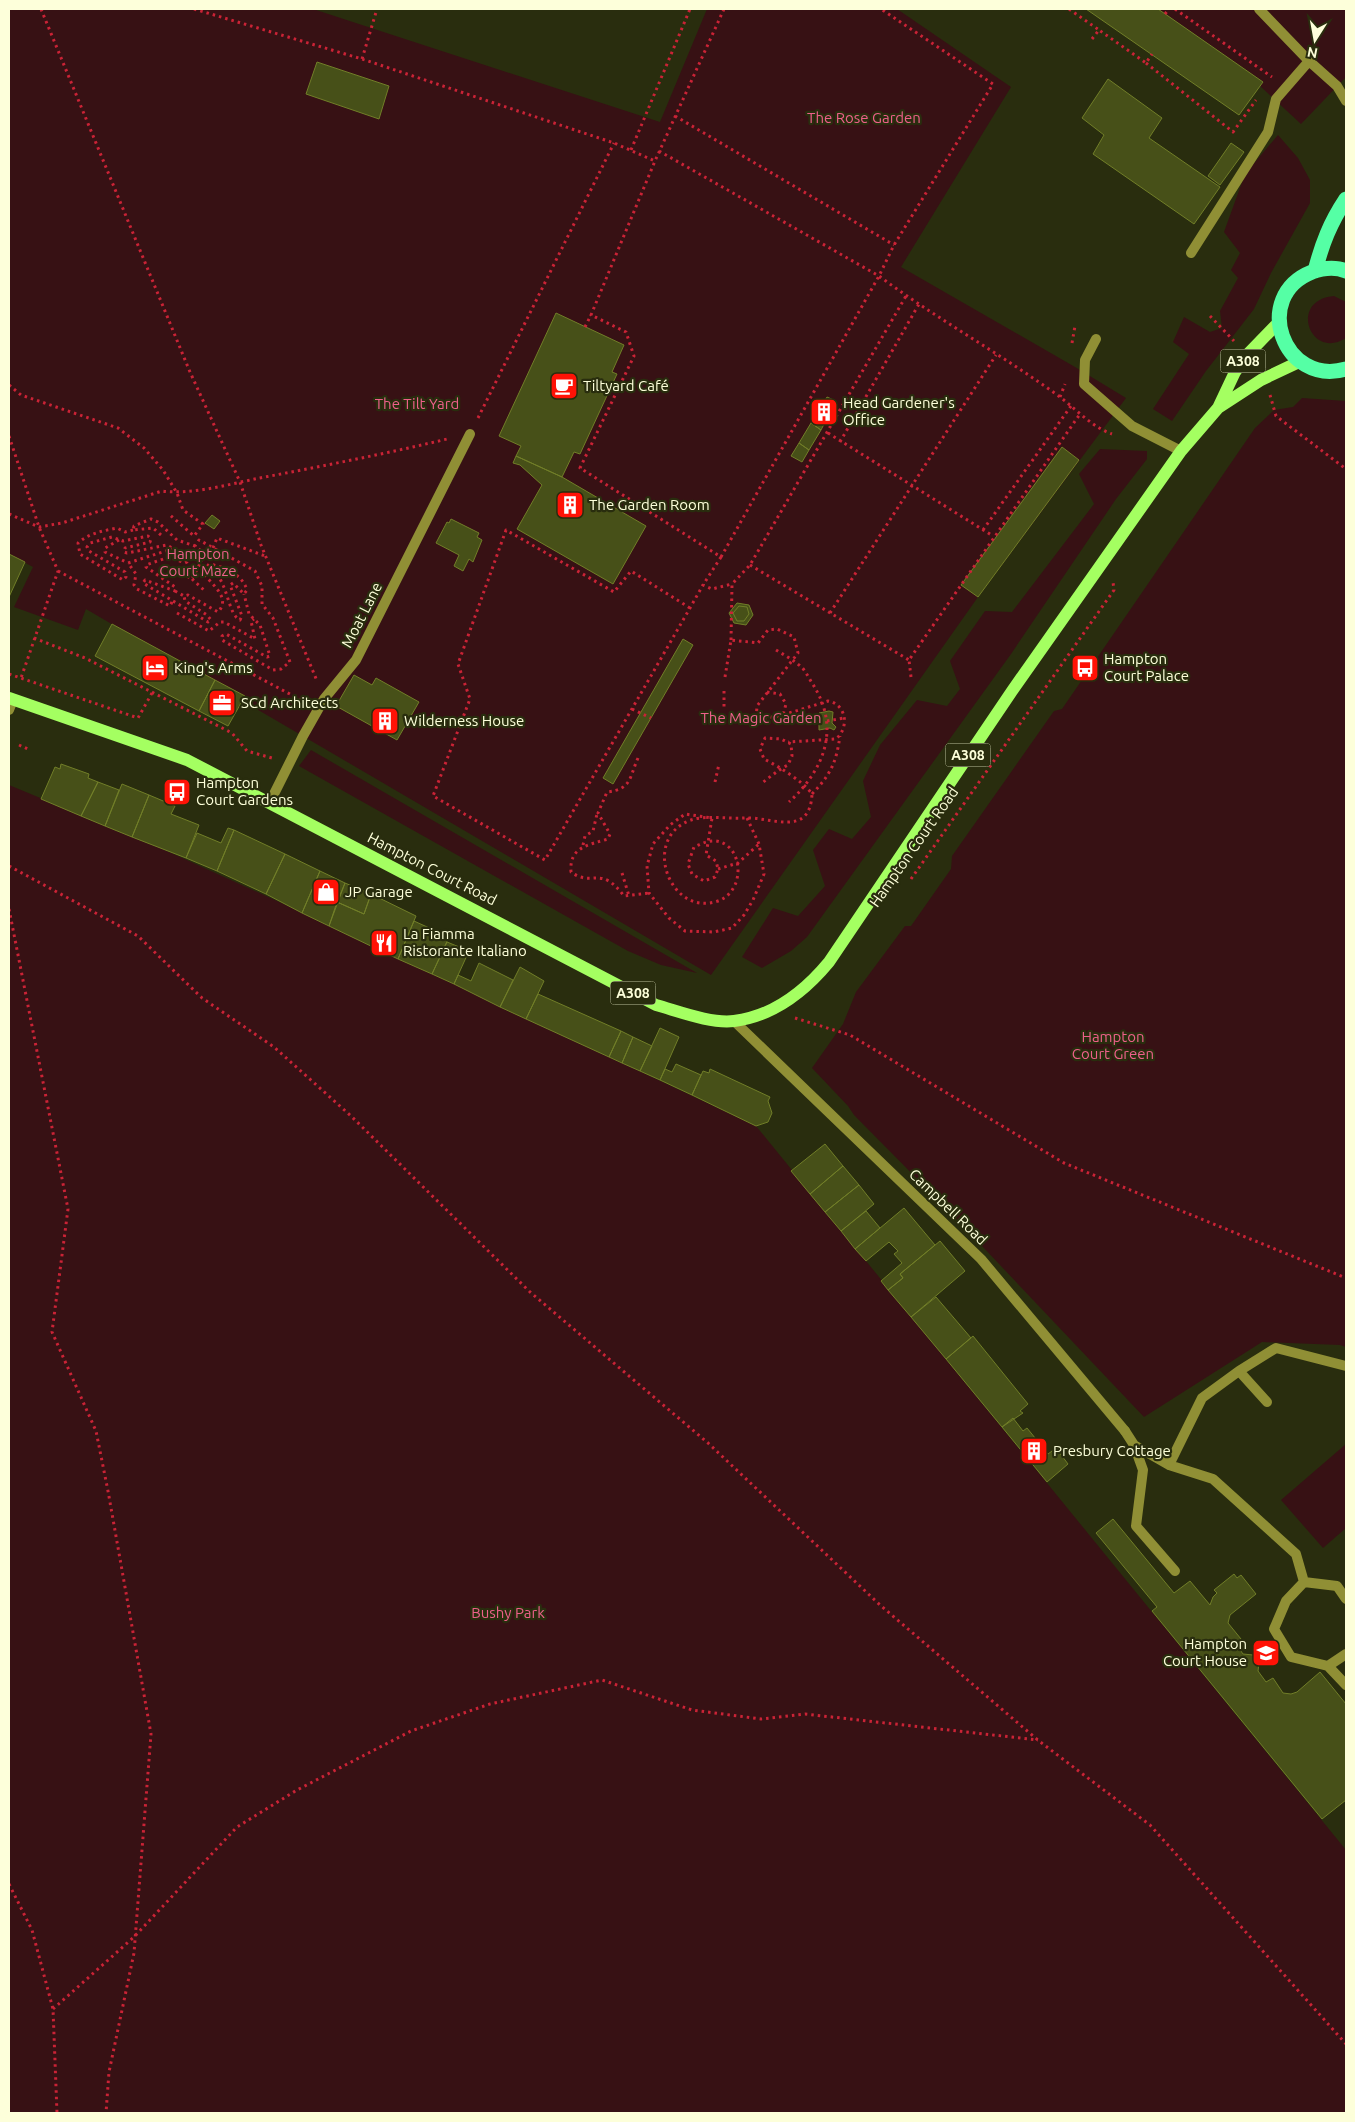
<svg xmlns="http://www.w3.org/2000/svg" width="1355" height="2122" viewBox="0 0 1355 2122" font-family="Ubuntu,sans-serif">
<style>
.green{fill:#371114}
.building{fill:#475018;stroke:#717e28}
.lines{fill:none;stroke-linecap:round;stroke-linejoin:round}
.path{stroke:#ca2336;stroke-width:3;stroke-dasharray:2.5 4;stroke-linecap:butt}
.lane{stroke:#908f35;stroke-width:10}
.street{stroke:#908f35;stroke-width:10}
.primary{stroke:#a4ff61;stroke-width:12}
.highway{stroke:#55ffa5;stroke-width:15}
.labels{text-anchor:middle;stroke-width:4.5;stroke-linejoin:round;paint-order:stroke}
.shield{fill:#292d0e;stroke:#bdc09d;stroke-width:1}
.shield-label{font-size:14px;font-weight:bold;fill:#fdffda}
.park-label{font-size:15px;fill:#ee608b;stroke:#292d0e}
.poi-label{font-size:15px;fill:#fdffda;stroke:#292d0e;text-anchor:start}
.street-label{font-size:15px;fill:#fdffda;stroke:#292d0e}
</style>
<rect width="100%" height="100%" fill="#292d0e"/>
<path class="green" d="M9,9H313L660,122L707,9H897L1011,87L901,267L1075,367L1126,398L978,597L711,975L86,609L78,630L14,607L33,567L9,554Z
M1158,9H1346V77L1301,124L1260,86L1262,81Z
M1278,135L1298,158L1310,180V203L1271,273L1254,309L1206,371L1172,421L1153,409L1189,354L1173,342L1184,317L1210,332L1222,328L1220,311L1238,278L1231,270L1240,253L1224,232L1245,174Z
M1334,296L1346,302V338C1310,361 1288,300 1334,296Z
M1302,398L1346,401V1347L1340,1345L1262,1342L1144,1417L946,1208L854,1115L848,1106L812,1068L843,1024L856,992L905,926H911L951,869L952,856L1054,711L1062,709L1255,428L1274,410L1293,407Z
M1100,449L1147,451V459L1116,499L1011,654L807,937L791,951L762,968L742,957L773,908L798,916L825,886L813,850L829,829L852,839L871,817L863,781L880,745L917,700L947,706L960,689L950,661L985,611L1012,612L1094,504L1079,474Z
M311,750L697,973L661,965L628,951L299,766Z
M9,785L156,846L321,921L756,1126L1346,1850V2113H9Z
M1346,1444V1528L1323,1548L1281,1500Z"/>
<path class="building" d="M1086,9H1158L1263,82L1239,115Z
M317,62L389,86L379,119L306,94Z
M1108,79L1162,118L1149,138L1220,187L1194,224L1093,154L1104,135L1082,118Z
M1231,143L1244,152L1220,185L1208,176Z
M556,313L624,345L612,372L617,374L580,454L574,452L562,477L516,456L521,446L499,436Z
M827,397L836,401L821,430L811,423Z
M811,423L821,430L809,450L799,443Z
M799,443L809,450L802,462L791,456Z
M1062,447L1079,460L978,597L961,585Z
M516,456L562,477L646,526L613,584L517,529L542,485L520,465L513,463Z
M212,515L220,521L214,529L205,523Z
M451,519L479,533L477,537L482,540L473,562L469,559L463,571L454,566L459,555L436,543L447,522L449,523Z
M9,554L25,562L9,597Z
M737,603L749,605L753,615L746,625L734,623L729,613Z
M739,606L747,607L749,614L744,621H737L733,613Z
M112,624L215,680L199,711L95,656Z
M683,639L693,645L613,784L603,778Z
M354,675L372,685L376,678L419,702L397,740L336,706Z
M215,680L245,696L228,726L199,711Z
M829,711L833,712L832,723L836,727L834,730L830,728L819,730V720L816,716L819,713Z
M61,764L89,774L88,778L98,782L81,816L41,799L55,767L60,769Z
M98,782L119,790L105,826L81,816Z
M122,784L149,795L132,837L105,826Z
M149,795L175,806L171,814L199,825L186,858L132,837Z
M228,828L234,830L217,871L186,858L197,833L221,843Z
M234,830L285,854L266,894L217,871Z
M285,854L320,871L302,913L266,894Z
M320,871L345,883L329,926L302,913Z
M345,883L371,894L364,914L337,902Z
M371,894L416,916L398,959L329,926L337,902L364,914Z
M414,921L449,937L432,974L398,959Z
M447,942L469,951L454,984L432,974Z
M479,963L513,980L500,1007L454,984L458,975L471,981Z
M520,967L544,981L526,1019L500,1007Z
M538,994L621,1031L609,1057L526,1019Z
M660,1028L679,1037L660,1080L640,1071Z
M621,1031L633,1037L622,1063L609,1057Z
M633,1037L652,1046L640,1071L622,1063Z
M676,1064L701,1075L692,1095L660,1080L665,1069L672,1072Z
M710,1069L770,1097L768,1101L772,1113L768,1122L756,1126L692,1095L703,1071L709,1073Z
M825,1144L843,1166L810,1194L791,1171Z
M843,1166L859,1185L825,1212L810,1194Z
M859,1185L874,1204L841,1231L825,1212Z
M904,1208L935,1245L900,1274L903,1278L888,1290L881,1281L902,1263L894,1254L898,1251L889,1242L866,1261L855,1249Z
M866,1211L880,1228L855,1249L841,1231Z
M940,1241L965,1271L911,1317L888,1290L903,1278L900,1274Z
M936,1297L971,1338L946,1359L911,1317Z
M973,1336L1028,1404L1020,1411L1023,1413L1002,1427L946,1359Z
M1013,1418L1023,1431L1027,1428L1048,1454L1056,1448L1068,1464L1047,1482L1002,1427Z
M1113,1519L1174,1593L1190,1581L1210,1605L1213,1597L1217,1593L1214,1590L1234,1574L1237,1578L1241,1575L1256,1594L1230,1615L1228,1623L1241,1639L1236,1644L1243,1654L1253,1655L1258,1651L1264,1660L1259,1663L1258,1671L1266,1682L1273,1678L1283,1693L1291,1694L1297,1692L1320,1672L1346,1704V1800L1322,1819L1152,1611L1157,1607L1096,1533Z"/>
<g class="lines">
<path class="path" d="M41,9L190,372L240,482L261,545L317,681
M194,9L362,59L614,143L655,161
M724,9L655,161L591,315L626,332L634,356L580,468L721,557L879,276L894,245L993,84L881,9
M1069,9L1099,30
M1175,9L1272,77
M1165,14L1169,9
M1092,39L1099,30L1146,63L1152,54
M362,59L377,9
M1146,63L1233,132L1256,100
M675,116L894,245
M631,150L690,9
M659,151L879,276C937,319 1001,354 1060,397C1077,410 1092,427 1112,434
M1210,316L1234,341
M585,327L591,315
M1072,343L1075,326
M9,385L21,395L118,428L144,448L163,470L177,493L183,510L203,524L194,536L170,515
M1270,395L1276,416L1346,469
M1060,397L1065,384
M478,418L614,143
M828,433L993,536
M9,436L39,527L58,571L21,678
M840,442L919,304
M9,514L39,527L62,523L162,491C193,495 229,484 260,478C322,466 385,454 447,439
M133,530L125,532L117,528C103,531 89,533 78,543L80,554L123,580L126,577L125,572L89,551L87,547L90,543L112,537L123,541L148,536L151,539L150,542L125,548L124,552L127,553L167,545L188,558L187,562L185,563L169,557L146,565V567L175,587V591L145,580L143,583L208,622L211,620L207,615L185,601L184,596L188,595L218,612C232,597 210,584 203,572L209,564C225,567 242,574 247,590L244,594L233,583L230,585L242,616L240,620C228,615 228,583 214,572
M983,530L1071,406
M161,535L153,528L133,530L134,526L151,519L158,522L177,540L195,546
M119,540L105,548V552L128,563
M213,548L217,538L265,556
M721,557L703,585L712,589L732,584
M750,565L909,660
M176,570L192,579L205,554L195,546L199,540L255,571L262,586V604L273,618L290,662L281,669L273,670L222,640V636L226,634L267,657L270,656L260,625L249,614L244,594
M58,571L303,701
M192,579L205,591
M175,591L184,596
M172,602L170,606L137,589L134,585L136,574L128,563L172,549
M690,608L631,571L614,592L506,530L458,664L470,699L433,796L545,860L690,608L703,585
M177,613L209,631L220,622H224L255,639L251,621L254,619
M830,613L996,355
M34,638L85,658L232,733L247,751L272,758
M731,640L732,584L750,565L906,296
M776,650C784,655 792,659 799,665C805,669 808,677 812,683C841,727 825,769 789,802
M9,674L138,718L152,693
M725,677L731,640L758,643L768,630L777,629L794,637L798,653L757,706L756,720L783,715L828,701C846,704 850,727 836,739L788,742
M911,677L909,660L1080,414
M724,691V708
M767,692L780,694L786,704L783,715
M632,709L651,718
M827,721L844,718
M19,745L30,750
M638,758C629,778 632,789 607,792L598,813L610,834L608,839C588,845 569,847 571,872C593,888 600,864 624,896L649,893
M715,782L719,764
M812,794C831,774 836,763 840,736
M747,818L759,844L764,874L753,900L744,915L732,928L714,932L685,931L669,918L649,893L647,866L653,844L670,825L685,814L712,818L706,855L716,861L718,869L715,877L704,881L692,874L688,864L694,847C701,844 708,840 716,841C744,845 746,891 718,901C670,918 640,838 691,820C706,815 727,819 744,818C770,816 810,839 812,794C804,782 778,766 764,759L760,749L765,738L781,739L791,744L792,756L788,765C778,770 770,777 762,783
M583,845L585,836L593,831L597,814
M9,866L138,936L202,998L274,1047L351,1116L530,1292L708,1443L880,1605L1039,1741L1150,1825L1346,2044
M718,869L738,863L759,844
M622,873L629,896
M911,879L1114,590L1113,582
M9,909L68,1209L52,1332L96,1431L108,1491L151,1734L134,1953L109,2072L106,2113
M795,1018L850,1035L1064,1163L1346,1278
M9,1884L32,1930L53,2009L57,2113
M53,2009L134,1937L237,1827L297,1790L411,1731L490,1704L602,1680L692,1710L761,1719L805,1714L1038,1740"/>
<path class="lane" d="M1259,9L1309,61L1337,86L1346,101
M1191,253L1268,132L1276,99L1309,61
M1096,339L1085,360L1084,384L1132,426L1181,451
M270,802L303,736L324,699L356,660L470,434
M1239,1371L1276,1348L1346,1366
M1125,1431L1134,1445L1169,1465L1213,1479L1296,1554L1304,1582
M1134,1445L1143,1470L1136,1526L1175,1571
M1169,1465L1202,1398L1239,1371L1267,1402
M1304,1582L1286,1601L1274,1629L1291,1657L1328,1666L1346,1654
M1304,1582L1337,1586L1346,1599
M1328,1666L1346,1685"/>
<path class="street" d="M9,710L13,700
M734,1021L981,1259L1125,1431"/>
<path class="primary" d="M1218,408L1235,372L1246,356L1279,322
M9,698L187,760L656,1005C678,1011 711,1024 734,1021C774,1016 805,991 829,962L1012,691L1181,451L1218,408L1261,380L1301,361"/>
<path class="highway" d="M1315,271C1322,244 1330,223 1346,199
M1346,271C1336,267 1323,268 1312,272C1251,296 1283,387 1346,369"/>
</g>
<defs>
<symbol id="cafe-square" viewBox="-11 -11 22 22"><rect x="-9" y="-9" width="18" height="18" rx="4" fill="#ff1206" stroke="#292d0e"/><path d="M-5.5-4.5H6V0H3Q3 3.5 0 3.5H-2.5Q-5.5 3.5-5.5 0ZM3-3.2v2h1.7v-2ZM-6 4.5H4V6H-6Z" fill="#fff"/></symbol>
<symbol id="building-square" viewBox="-11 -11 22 22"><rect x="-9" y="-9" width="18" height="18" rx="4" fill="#ff1206" stroke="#292d0e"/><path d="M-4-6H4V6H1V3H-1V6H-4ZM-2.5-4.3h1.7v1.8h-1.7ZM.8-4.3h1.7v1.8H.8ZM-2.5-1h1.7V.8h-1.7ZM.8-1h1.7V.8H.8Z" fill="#fff"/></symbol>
<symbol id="hotel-square" viewBox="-11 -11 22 22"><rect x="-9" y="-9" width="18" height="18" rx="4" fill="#ff1206" stroke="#292d0e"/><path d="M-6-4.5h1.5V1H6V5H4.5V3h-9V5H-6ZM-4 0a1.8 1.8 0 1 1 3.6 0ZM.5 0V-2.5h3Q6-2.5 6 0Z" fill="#fff"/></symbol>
<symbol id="bus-square" viewBox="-11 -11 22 22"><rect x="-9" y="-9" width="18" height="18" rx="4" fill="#ff1206" stroke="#292d0e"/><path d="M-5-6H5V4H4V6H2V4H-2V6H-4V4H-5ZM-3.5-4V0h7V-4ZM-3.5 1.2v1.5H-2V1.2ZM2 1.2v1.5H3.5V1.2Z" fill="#fff"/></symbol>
<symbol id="office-square" viewBox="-11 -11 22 22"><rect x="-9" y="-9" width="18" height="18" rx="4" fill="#ff1206" stroke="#292d0e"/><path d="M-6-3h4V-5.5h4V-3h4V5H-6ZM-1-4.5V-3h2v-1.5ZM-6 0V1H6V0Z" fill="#fff"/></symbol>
<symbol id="shop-square" viewBox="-11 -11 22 22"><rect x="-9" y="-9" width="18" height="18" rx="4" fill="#ff1206" stroke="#292d0e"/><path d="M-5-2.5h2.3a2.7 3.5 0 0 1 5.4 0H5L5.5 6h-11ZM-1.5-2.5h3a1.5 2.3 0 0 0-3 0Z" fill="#fff"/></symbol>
<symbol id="restaurant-square" viewBox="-11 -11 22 22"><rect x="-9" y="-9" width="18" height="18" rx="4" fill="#ff1206" stroke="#292d0e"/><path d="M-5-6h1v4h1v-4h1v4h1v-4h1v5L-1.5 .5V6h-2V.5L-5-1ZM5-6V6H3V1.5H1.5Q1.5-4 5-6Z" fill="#fff"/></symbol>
<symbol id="school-square" viewBox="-11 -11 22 22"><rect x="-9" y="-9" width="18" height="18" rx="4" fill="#ff1206" stroke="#292d0e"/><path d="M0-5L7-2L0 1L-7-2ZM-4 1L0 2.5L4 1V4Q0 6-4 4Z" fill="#fff"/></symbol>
</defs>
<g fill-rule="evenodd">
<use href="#cafe-square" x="548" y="370" width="32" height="32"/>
<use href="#building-square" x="808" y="396" width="32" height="32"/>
<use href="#building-square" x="554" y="489" width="32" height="32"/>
<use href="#hotel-square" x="139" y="652" width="32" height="32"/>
<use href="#bus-square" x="1069" y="652" width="32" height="32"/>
<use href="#office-square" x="206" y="687" width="32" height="32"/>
<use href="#building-square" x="369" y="705" width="32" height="32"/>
<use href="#bus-square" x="161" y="776" width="32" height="32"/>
<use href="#shop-square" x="310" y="876" width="32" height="32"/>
<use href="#restaurant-square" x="368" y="927" width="32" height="32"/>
<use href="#building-square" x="1018" y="1435" width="32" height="32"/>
<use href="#school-square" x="1250" y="1637" width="32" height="32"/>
</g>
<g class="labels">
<g class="shield">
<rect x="1220.5" y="349.5" width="45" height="23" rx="4"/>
<rect x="945.5" y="743.5" width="45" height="23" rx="4"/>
<rect x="610.5" y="981.5" width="45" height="23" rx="4"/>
</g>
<g class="shield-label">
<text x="1243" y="366">A308</text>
<text x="968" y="760">A308</text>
<text x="633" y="998">A308</text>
</g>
<g class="park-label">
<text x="864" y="123">The Rose Garden</text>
<text x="417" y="409">The Tilt Yard</text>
<text x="198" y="559">Hampton<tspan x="198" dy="17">Court Maze</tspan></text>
<text x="761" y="723">The Magic Garden</text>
<text x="1113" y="1042">Hampton<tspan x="1113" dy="17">Court Green</tspan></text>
<text x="508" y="1618">Bushy Park</text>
</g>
<g class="poi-label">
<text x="583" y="391">Tiltyard Café</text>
<text x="843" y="408">Head Gardener's<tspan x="843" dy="17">Office</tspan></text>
<text x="589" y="510">The Garden Room</text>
<text x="1104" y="664">Hampton<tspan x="1104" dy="17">Court Palace</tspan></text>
<text x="174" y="673">King's Arms</text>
<text x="241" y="708">SCd Architects</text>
<text x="404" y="726">Wilderness House</text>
<text x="196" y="788">Hampton<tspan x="196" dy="17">Court Gardens</tspan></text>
<text x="345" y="897">JP Garage</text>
<text x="403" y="939">La Fiamma<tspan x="403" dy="17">Ristorante Italiano</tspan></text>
<text x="1053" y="1456">Presbury Cottage</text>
<text x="1247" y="1649" text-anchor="end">Hampton<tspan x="1247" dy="17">Court House</tspan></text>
</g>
<g class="street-label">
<text transform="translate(362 615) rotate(-63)" y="5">Moat Lane</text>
<text transform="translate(914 847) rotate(-55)" y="5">Hampton Court Road</text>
<text transform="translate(432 869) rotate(27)" y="5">Hampton Court Road</text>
<text transform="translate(948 1207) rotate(44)" y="5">Campbell Road</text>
</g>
</g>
<rect width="1355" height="2122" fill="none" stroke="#fdffda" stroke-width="20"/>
<g transform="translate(1315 40) rotate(191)" stroke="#292d0e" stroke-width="4" paint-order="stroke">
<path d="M0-4L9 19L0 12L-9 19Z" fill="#fdffda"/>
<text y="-8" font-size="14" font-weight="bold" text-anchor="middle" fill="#fdffda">N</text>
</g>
</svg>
